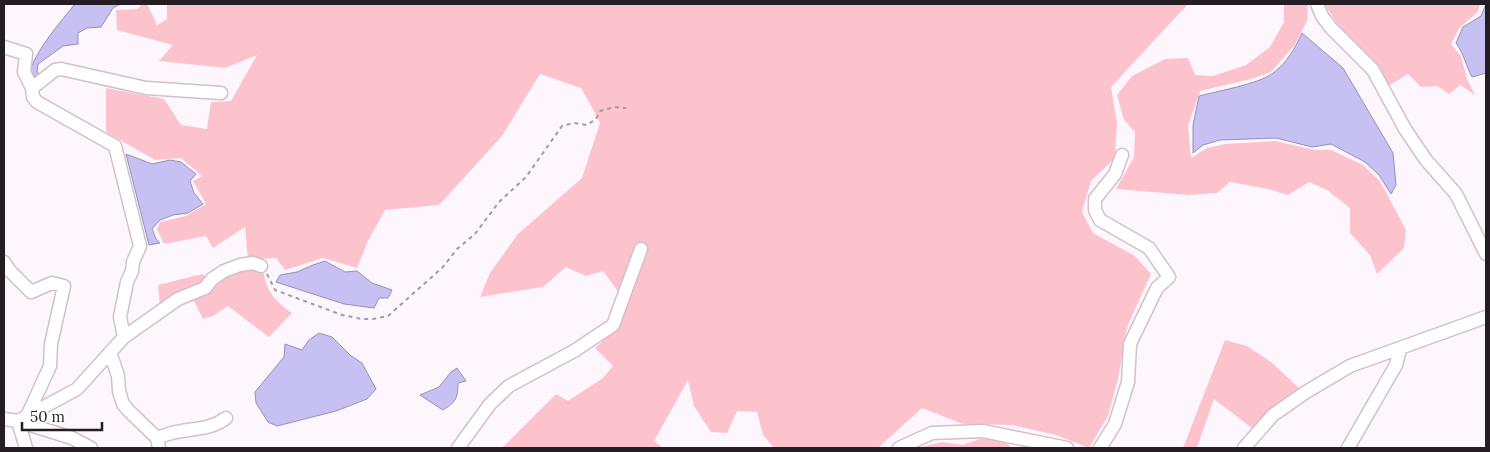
<svg xmlns="http://www.w3.org/2000/svg" width="1490" height="452" viewBox="0 0 1490 452" font-family="Lora,serif">
<style>
.green{fill:#fcc3cd}
.water{fill:#c7c1f3;stroke:#9690b5}
.lines{fill:none;stroke-linecap:round;stroke-linejoin:round}
.minor-casing{stroke:#d0c0cf;stroke-width:15}
.path{stroke:#a29ba1;stroke-width:2;stroke-dasharray:4 4;stroke-linecap:butt}
.minor{stroke:#fff;stroke-width:12}
</style>
<rect width="100%" height="100%" fill="#fdf6fc"/>
<path class="green" d="M143,4H147L157,25L167,19V4H1188L1111,87L1117,123L1115,158L1091,181L1082,212L1093,233L1135,256L1151,274L1127,327L1118,379L1108,416L1089,448L1056,435L1012,425L963,424L922,408L878,448H774L763,435L757,412L737,411L727,433L711,432L694,406L688,380L654,441L663,448H502L556,394L568,401L603,378L613,366L595,348L617,329L628,305L603,271L586,276L566,267L543,287L480,297L490,273L518,234L582,178L600,123L593,109L581,88L540,74L502,136L439,205L385,210L368,241L357,268L323,258L285,270L276,258L248,260L245,227L213,248L206,236L164,244L157,229L160,222L186,216L206,204L193,181L202,176L181,158L155,160L106,132V88L164,99L181,125L207,129L211,102L231,101L257,55L225,68L159,61L173,45L117,30L116,10L137,9Z
M1284,4H1308L1307,21L1294,46L1271,72L1251,79L1200,91L1188,126L1191,158L1207,148L1225,144L1275,141L1315,150H1331L1363,165L1380,181L1406,230L1404,248L1377,274L1370,255L1350,233V208L1327,190L1309,182L1288,195L1268,189L1230,182L1217,193L1188,195L1116,189L1134,157L1135,132L1124,120L1117,95L1132,76L1165,59L1188,58L1195,75L1213,76L1246,65L1270,47L1284,22Z
M1324,4H1480L1478,12L1460,27L1451,44L1461,56L1467,79L1475,95L1460,85L1449,94L1437,86L1421,87L1408,74L1388,86L1348,39Z
M253,267L264,274C267,293 277,302 292,313L269,337L228,306L213,316L203,319L189,291L160,308L158,285L202,274L214,281L237,270Z
M1225,340L1247,346L1271,362L1301,390L1276,407L1252,428L1214,399L1197,448H1183Z
M998,438L1013,448H917L942,442L962,445L980,439Z"/>
<path class="water" d="M75,4H120L113,8L101,27L87,28L78,33V44L63,46L38,64L37,71L40,77L36,79L30,70C40,45 58,25 75,4Z
M1486,4V73L1472,77C1466,66 1464,54 1456,43L1463,27L1481,16Z
M1302,33L1343,68L1393,153L1396,185L1391,194L1379,175L1365,162L1331,144L1312,147L1276,138L1220,140L1203,145L1193,153V125L1199,96C1218,91 1259,84 1273,73C1287,63 1295,48 1302,33Z
M126,154L152,164L170,160L181,162L196,174L190,181L194,193L203,204L188,213L173,215L160,220L152,229L156,239L160,243L149,245Z
M325,261L345,272L357,271L372,283L392,290L388,298H379L374,308L344,304L276,282L280,275L297,272L313,265Z
M319,333L332,337L350,355L362,363L376,389L367,399L336,411L277,426L268,422L256,403L255,392L284,357L285,344L302,350L309,340Z
M457,368L466,381L458,383C458,398 456,402 443,410L420,395L439,387L451,372Z"/>
<g class="lines">
<defs>
<path id="minor" d="M1317,4L1322,16L1331,28L1373,70L1405,129L1426,160L1456,194L1486,254
M4,47L26,54L24,72L32,88L33,97L37,102L115,146L140,246L133,262L132,271L127,282L120,317L124,337L77,389L18,421
M32,88L55,70L61,69L146,88L221,93
M4,262L10,271L31,292L52,283L64,286L51,344L50,366L28,414
M124,337L178,299L205,288L212,279L224,271L240,265L253,263L261,266
M110,352L118,376L119,391L123,404L129,411L157,438
M4,419L18,421L26,448
M18,421L72,438L91,448
M159,448L157,438C162,436 167,434 172,433C191,428 209,431 226,418
M458,448L490,404L509,386L574,351L613,325L641,249
M899,448L932,433L983,431L1067,448
M1100,448L1115,424L1128,382L1130,344L1157,288L1169,277L1149,248L1100,220L1095,210V199L1115,174L1122,155
M1244,448L1273,415L1306,392L1350,366L1486,317
M1348,448L1396,365L1400,349"/>
</defs>
<use href="#minor" class="minor-casing"/>
<path class="path" d="M267,274L275,290L342,315L362,319H373L388,316L443,267L457,249L475,234L499,202L526,177L562,126L574,123L587,125L596,119L600,111L614,107L626,108"/>
<use href="#minor" class="minor"/>
</g>
<rect width="1490" height="452" fill="none" stroke="#241e24" stroke-width="10"/>
<path d="M22 422v8h80v-8" fill="none" stroke="#241e24" stroke-width="2.5"/>
<text x="30" y="422" font-size="15" fill="#241e24" stroke="#ffffff" stroke-width="4" paint-order="stroke">50 m</text>
</svg>
